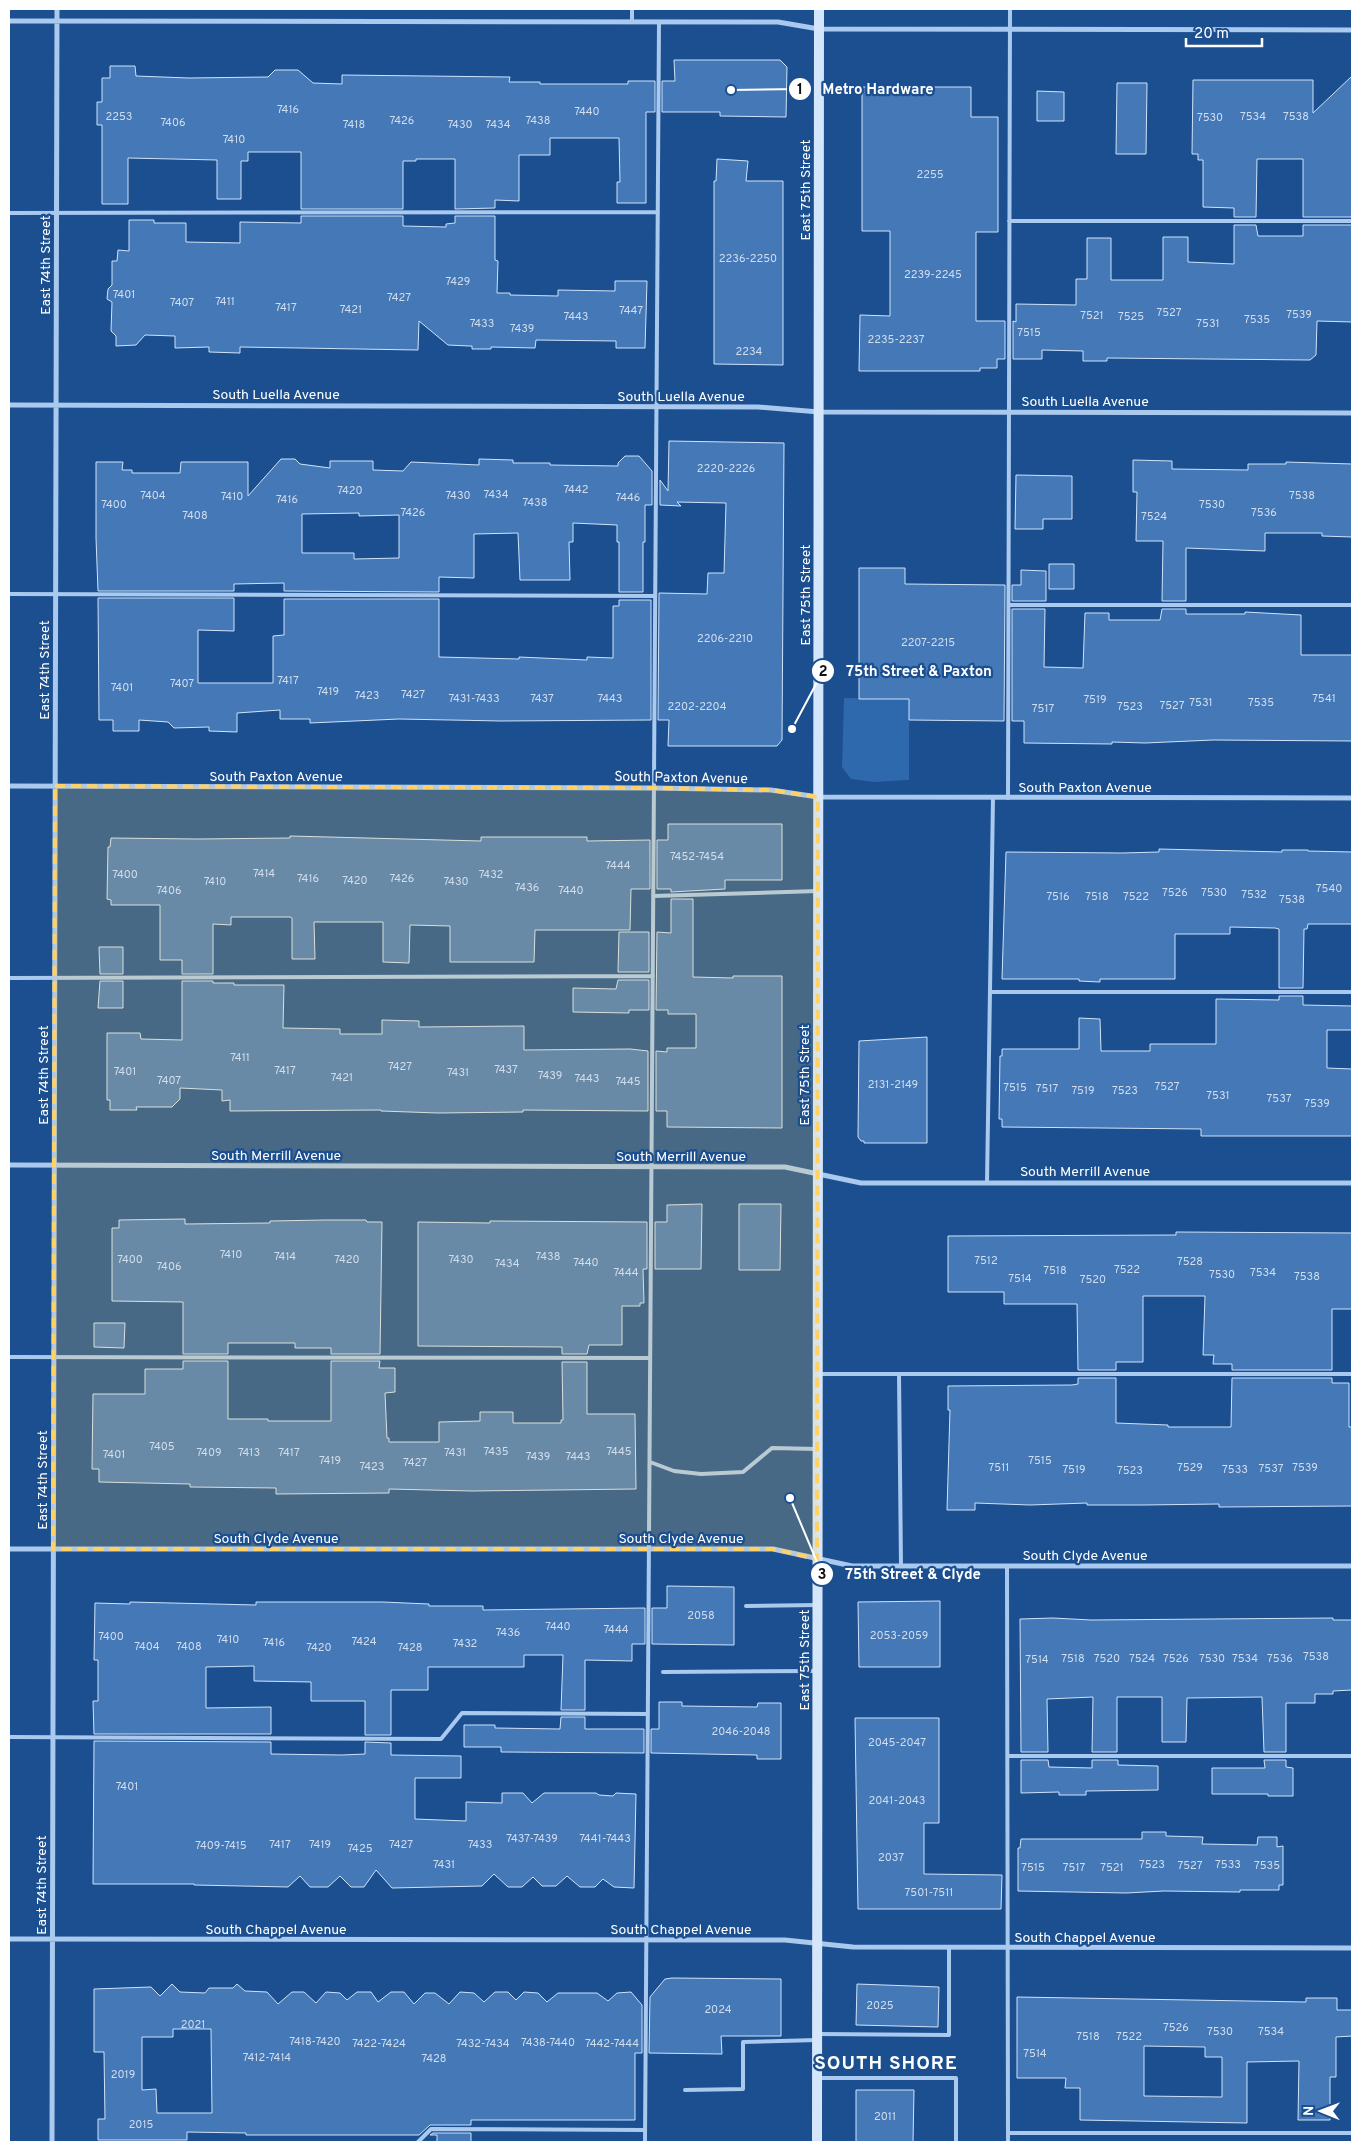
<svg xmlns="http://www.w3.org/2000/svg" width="1361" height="2151" viewBox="0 0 1361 2151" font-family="Overpass,sans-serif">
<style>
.green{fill:#2e69ad}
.building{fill:#4478b7;stroke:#cfe3fa;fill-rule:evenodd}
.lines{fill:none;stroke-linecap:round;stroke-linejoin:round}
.lane{stroke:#a9c9ee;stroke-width:4}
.street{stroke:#a9c9ee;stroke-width:5}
.secondary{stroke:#d6e6fa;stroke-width:10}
.marked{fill:#ffd166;fill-opacity:0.2;stroke:#ffd166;stroke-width:4;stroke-dasharray:10 6;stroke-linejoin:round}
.labels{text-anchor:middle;stroke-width:4.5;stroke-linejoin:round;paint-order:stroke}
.number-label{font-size:11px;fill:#d0dded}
.street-label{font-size:14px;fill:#fff;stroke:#1b4f8f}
.district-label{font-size:19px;font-weight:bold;letter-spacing:1px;fill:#fff;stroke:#1b4f8f}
.leader{fill:none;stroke:#fff;stroke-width:2}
.callout-dot{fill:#fff;stroke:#1b4f8f;stroke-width:2}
.mark-label{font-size:15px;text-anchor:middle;font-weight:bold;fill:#111}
.callout-label{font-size:15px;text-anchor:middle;font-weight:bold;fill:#fff;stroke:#1b4f8f;stroke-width:4.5;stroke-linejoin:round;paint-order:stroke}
</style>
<rect width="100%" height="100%" fill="#1b4f8f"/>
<path class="green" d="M844,698L909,699V780L874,782L851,779L842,767Z"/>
<path class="building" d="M674,60H780L787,67L786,117L720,116V112H662V81H675Z
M110,66H135L136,76L189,78L268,77L275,70H298L313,83L342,84V75L510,77L509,82H540V84H628V81H655V112H646V203H617V182H620L619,138H550V155H519V201L495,200V208L455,209V159H416V161H403V209H301V152H248V161H241V199H217V160L128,158V204H102V125H97V102H102V78H110Z
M1352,76V217H1303V159H1257L1256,217H1234V208L1203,207V160H1198V154H1192L1193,80H1313V113Z
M1117,83H1147L1146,154H1116Z
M862,87H971V117H998V232H976V321H1005V359H997V368H980V371H859L860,315L890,316V231H862Z
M1037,91L1064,92V121H1037Z
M717,159L748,161L746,181H783V365L714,364V181H716Z
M301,216H403V226L446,227V224L455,223V216H495V260L498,261L497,293H510V295L558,296V290L615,291V281H647L645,348H616V341L536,340L535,348L491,347V349H472V346H469L448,345L419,321L418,350L240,347V353L209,352V347L175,348V336L145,335L136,345L116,346V336L111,331L112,302L107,299L108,289L112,285V261H117L118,250L129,251V220H154V223H186V242L240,243V222L301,223Z
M1234,225H1256L1258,236H1303V225H1352V322L1317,321L1316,355L1310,360L1107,358V361H1083V351L1042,350V359H1013V321L1016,322V304L1076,305V279H1087V238H1111V280H1163V237H1188V262L1234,264Z
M669,441L784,443L782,740L777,746H668L669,720H658L659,593L707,594L708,573H724L726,503L677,502L681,506L660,505V480L668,491Z
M625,456H639L652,471V505H645V542H643V592H619V542H617V525L573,523V542H569L570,580H520L518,533L474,534V578L439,577V592L284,591V583L234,584V591H98L96,538V462H123L122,470H132V473H180L181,462H248V496L281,459H295L300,464L330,468V461H373V470L403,471L411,462L479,465V459L513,460V463H550V465L618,466V463ZM359,513V516L399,515V558L354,559V553H302V514Z
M1133,460L1172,461V469L1248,470V464H1286V462L1352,464V537L1322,536V533H1265V551L1186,548V601H1162L1163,541H1136L1137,492H1133Z
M1016,475L1072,476V519H1043V529H1015Z
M1049,564H1074V589H1049Z
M859,568H905V584L1005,585L1004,721L909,720V699H859Z
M1021,570L1046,571V601H1012V585H1021Z
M98,598H234V631L198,630V683H273V636L284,635V599H439V657L519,659V657L587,660V657L613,658V606H619V600H651V720L501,721L399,719L310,723V719H280V710L237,713V732L209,731V727L174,728L168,722L139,720V731H113V720H99Z
M1012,609H1045L1044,667L1083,668L1085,613H1109V620H1160L1162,609H1186V614H1245V612L1301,615V655H1352V741L1213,740L1145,743L1112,742V744L1024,743V721H1012Z
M668,824H782V880H725V889L671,892V889H657V840H668Z
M290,836L481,841V837H587V841L650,840V889H631L630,930H535L534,962H450V926L410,925L409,963L383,962V922H314L315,959H292V918L290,917H231V925L213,924V974H182V960H160V905H111V900L107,899L108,847H110L111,838L198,839L290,838Z
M1159,849L1282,852V850H1308V851L1352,852V924H1308L1307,929H1304L1303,988H1279V929L1275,928L1230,927V934H1175V979H1100V982L1079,981V979H1002L1006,852L1122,853L1159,852Z
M671,899H693V977L733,978V976H782V1128L667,1127V1111H656V1051L667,1052V1048H696V1014H668V1010H656L657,932L671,933Z
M619,932H649V972H618Z
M99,947H123V974H100Z
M618,980H649V1010H629V1013L573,1012V988L616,989Z
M100,981H123V1008H98Z
M182,981H213V983H234V985H284L283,1028L340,1029V1034H382V1020L419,1021V1027L524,1026V1050L630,1049L648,1051V1111L523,1110V1112L438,1113L381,1111V1110L230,1111V1100L222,1101V1090L180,1088V1099L172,1107H136L137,1110H110V1100H107V1033H140L141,1039L182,1040Z
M1279,996H1303V1005L1352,1006V1030H1327V1068L1352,1069V1136H1201V1129L1002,1127V1119H999L1000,1056H1002V1049H1079V1018L1100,1019L1101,1051H1150V1044H1216V999L1279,1000Z
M927,1037V1143H864V1141H861L858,1137L859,1041Z
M702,1204L701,1269H655V1222H667V1205Z
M739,1204H781L780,1270H739Z
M185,1219V1224L270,1223V1221L325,1220H366L367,1222H382L380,1354H331V1348H295V1343H228V1354H183V1302L112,1301V1228H119V1220Z
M490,1221L647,1222V1269H643L644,1303H640V1306H622V1345H589L587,1354H562V1347L418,1346V1222L490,1223Z
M1176,1232L1352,1233V1309H1332V1370H1232V1364H1213L1214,1355H1203L1205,1296H1143V1362H1116V1370H1078L1077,1304H1004V1292H948V1236L1176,1235Z
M94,1323H125L124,1348L94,1347Z
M183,1361H228V1419H268V1421H331V1361H380L379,1368H395V1392L385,1393L387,1438H389V1442H439V1422L480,1421V1412H513V1423H561V1420H563L562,1362H587V1414H635L636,1489L471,1491L389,1489V1493L276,1494V1488L190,1487V1484L99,1482V1469H92L93,1394H145V1369H183Z
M1078,1378H1116V1423L1168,1425V1427H1231L1232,1378H1332V1383H1349V1427H1352V1506L1219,1507V1504L1143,1505H1087V1503L1030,1505L975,1503V1510H947L950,1410H948V1386L1072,1385L1078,1384Z
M667,1586L734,1587V1645L652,1644V1608H667Z
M940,1601V1667H859L858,1602Z
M130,1602L256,1605V1602H383L429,1604V1606H483V1610L645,1608V1644H632V1661L585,1660V1710H561L563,1655H524V1667H428V1690H391V1735H365V1701H311V1682L254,1681V1666L206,1667V1708L271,1707V1734H94L93,1701H98V1660H94L95,1603L130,1604Z
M1053,1618L1091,1620L1333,1618V1620H1352V1690L1333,1691V1694H1315V1703H1286V1752H1264L1262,1697L1187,1698L1186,1742H1162V1697H1117V1752H1092L1093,1697L1047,1699L1048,1752H1021L1020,1619Z
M659,1702H682V1706L757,1707L758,1703H781V1759H757V1755L651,1753V1729H659Z
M561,1717H585V1729H644V1753L501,1752V1747H464V1725H495V1728L560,1729Z
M855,1718H939V1823H924V1874L1002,1875L1001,1909H858Z
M94,1741L271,1742V1754L342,1755L365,1754V1742L391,1743V1755L461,1756V1778H415V1819L466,1821V1802L502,1803V1793H523L532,1803L544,1793H596L599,1795L613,1796L616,1793L636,1794L634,1888L614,1887L603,1879L595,1887H580L567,1876L556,1886H542L533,1877L522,1887H508L494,1874L482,1886L392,1888L376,1870L364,1887H351L340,1876L328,1887H310L300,1876L288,1887L194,1885V1884H93Z
M1021,1760H1048L1049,1767L1092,1768V1760H1118V1765L1158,1766V1790L1086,1791V1795H1059V1792L1021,1793Z
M1264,1760H1286V1767L1293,1768V1796H1268V1794H1212V1768H1265Z
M1142,1832H1166V1836L1203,1837L1202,1844L1257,1845L1258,1837H1277V1847L1283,1846V1885H1279V1890H1240V1892L1164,1891L1126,1893L1018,1891V1848H1020L1021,1839H1142Z
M672,1978L781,1979V2036H721L722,2054L649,2053L650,1997L665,1979Z
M172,1984L180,1992L205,1993L209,1988H233L237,1984L245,1991L267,1992L278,2004L292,1992H304L316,2003L326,1992L340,1993L347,2000L357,1992H371L378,2002L391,1992H404L414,2004L425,1993H435L449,2004L460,1992L474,1993L484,2002L495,1992H508L516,2000L524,1992L538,1993L547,2002L558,1993H597L608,2001L617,1993L631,1992L642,2005V2053H635V2120H471V2125H430L419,2135H246V2133L187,2132V2140H98V2119H105L104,2052H94V1989L151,1987L160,1996ZM173,2029H211L212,2113H157L156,2089L142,2090V2037H173Z
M857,1984L939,1987L938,2027L856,2025Z
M1017,1997L1306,2002V1998H1337V2010H1352V2036L1336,2037V2077H1330V2120H1298L1299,2061L1247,2062V2123L1080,2120V2088H1065L1066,2078H1017ZM1144,2046L1205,2047V2057H1222V2097L1144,2096Z
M856,2090H914L913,2142H856Z
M433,2133H471V2142H437V2135H430Z"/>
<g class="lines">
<path class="lane" d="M632,22V9
M9,213L658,212
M1009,221H1352
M9,594L655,596
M1009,605H1352
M1008,798L1010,9
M653,896L818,891
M9,978L653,976
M990,992H1352
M987,1183L993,798
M9,1357L650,1358
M820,1374H1352
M899,1374L901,1566
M650,1462L674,1471L701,1474L743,1472L772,1448L817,1449
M1007,1566L1008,2142
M746,1606L817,1605
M663,1672L817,1671
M9,1737L441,1739L462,1713L648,1714
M1008,1756H1352
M818,2034L949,2035V1948
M817,2078H956V2142
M685,2090L743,2089V2042L817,2040
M1008,2133H1352
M418,2142L431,2129L645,2130
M645,2142L659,22"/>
<path class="street" d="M9,21L778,22L819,29L1352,30
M9,405L758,407L819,412L1352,413
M9,786L654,788L771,790L818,797L1352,798
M9,1165L785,1167L861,1183H1352
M9,1549H773L852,1566H1352
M9,1939L785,1940L853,1947L1352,1948
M52,2142L57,9"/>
<path class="secondary" d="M817,2142L819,9"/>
</g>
<path class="marked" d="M55,786L654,788L771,790L818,797L817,1559L773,1549H53Z"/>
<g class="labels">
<g class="number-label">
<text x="288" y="113">7416</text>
<text x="587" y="115">7440</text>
<text x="119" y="120">2253</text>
<text x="1253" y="120">7534</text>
<text x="1296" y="120">7538</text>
<text x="1210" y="121">7530</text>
<text x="402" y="124">7426</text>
<text x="538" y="124">7438</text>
<text x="173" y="126">7406</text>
<text x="354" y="128">7418</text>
<text x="460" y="128">7430</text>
<text x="498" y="128">7434</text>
<text x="234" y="143">7410</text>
<text x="930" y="178">2255</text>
<text x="748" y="262">2236-2250</text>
<text x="933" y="278">2239-2245</text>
<text x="458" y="285">7429</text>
<text x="124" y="298">7401</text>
<text x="399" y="301">7427</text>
<text x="225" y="305">7411</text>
<text x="182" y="306">7407</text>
<text x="286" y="311">7417</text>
<text x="351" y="313">7421</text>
<text x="631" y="314">7447</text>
<text x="1169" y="316">7527</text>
<text x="1299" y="318">7539</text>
<text x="1092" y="319">7521</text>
<text x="576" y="320">7443</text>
<text x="1131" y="320">7525</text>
<text x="1257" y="323">7535</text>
<text x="482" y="327">7433</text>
<text x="1208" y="327">7531</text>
<text x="522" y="332">7439</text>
<text x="1029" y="336">7515</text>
<text x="896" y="343">2235-2237</text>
<text x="749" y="355">2234</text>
<text x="726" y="472">2220-2226</text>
<text x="576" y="493">7442</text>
<text x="350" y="494">7420</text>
<text x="496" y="498">7434</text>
<text x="153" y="499">7404</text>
<text x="458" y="499">7430</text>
<text x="1302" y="499">7538</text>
<text x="232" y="500">7410</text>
<text x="628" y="501">7446</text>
<text x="287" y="503">7416</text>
<text x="535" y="506">7438</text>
<text x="114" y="508">7400</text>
<text x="1212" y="508">7530</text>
<text x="413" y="516">7426</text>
<text x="1264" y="516">7536</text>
<text x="195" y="519">7408</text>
<text x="1154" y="520">7524</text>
<text x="725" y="642">2206-2210</text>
<text x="928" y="646">2207-2215</text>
<text x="288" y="684">7417</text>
<text x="182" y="687">7407</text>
<text x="122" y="691">7401</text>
<text x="328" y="695">7419</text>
<text x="413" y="698">7427</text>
<text x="367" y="699">7423</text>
<text x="474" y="702">7431-7433</text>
<text x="542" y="702">7437</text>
<text x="610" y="702">7443</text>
<text x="1324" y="702">7541</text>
<text x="1095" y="703">7519</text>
<text x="1201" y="706">7531</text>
<text x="1261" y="706">7535</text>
<text x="1172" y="709">7527</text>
<text x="697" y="710">2202-2204</text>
<text x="1130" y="710">7523</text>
<text x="1043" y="712">7517</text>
<text x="697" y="860">7452-7454</text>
<text x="618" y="869">7444</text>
<text x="264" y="877">7414</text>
<text x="125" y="878">7400</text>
<text x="491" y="878">7432</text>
<text x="308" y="882">7416</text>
<text x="402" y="882">7426</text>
<text x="355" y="884">7420</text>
<text x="215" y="885">7410</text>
<text x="456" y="885">7430</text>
<text x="527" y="891">7436</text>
<text x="1329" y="892">7540</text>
<text x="169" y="894">7406</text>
<text x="571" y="894">7440</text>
<text x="1175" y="896">7526</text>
<text x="1214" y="896">7530</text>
<text x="1254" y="898">7532</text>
<text x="1058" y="900">7516</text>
<text x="1097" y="900">7518</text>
<text x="1136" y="900">7522</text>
<text x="1292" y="903">7538</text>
<text x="240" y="1061">7411</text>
<text x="400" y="1070">7427</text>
<text x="506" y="1073">7437</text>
<text x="285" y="1074">7417</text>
<text x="125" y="1075">7401</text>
<text x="458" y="1076">7431</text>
<text x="550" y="1079">7439</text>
<text x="342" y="1081">7421</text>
<text x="587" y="1082">7443</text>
<text x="169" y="1084">7407</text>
<text x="628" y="1085">7445</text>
<text x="893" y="1088">2131-2149</text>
<text x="1167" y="1090">7527</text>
<text x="1015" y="1091">7515</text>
<text x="1047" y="1092">7517</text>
<text x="1083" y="1094">7519</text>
<text x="1125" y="1094">7523</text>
<text x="1218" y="1099">7531</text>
<text x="1279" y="1102">7537</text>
<text x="1317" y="1107">7539</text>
<text x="231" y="1258">7410</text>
<text x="285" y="1260">7414</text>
<text x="548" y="1260">7438</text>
<text x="130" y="1263">7400</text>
<text x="347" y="1263">7420</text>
<text x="461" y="1263">7430</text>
<text x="986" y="1264">7512</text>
<text x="1190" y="1265">7528</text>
<text x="586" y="1266">7440</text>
<text x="507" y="1267">7434</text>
<text x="169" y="1270">7406</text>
<text x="1127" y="1273">7522</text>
<text x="1055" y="1274">7518</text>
<text x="626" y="1276">7444</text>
<text x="1263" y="1276">7534</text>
<text x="1222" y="1278">7530</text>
<text x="1307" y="1280">7538</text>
<text x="1020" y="1282">7514</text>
<text x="1093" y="1283">7520</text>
<text x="162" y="1450">7405</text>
<text x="496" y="1455">7435</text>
<text x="619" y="1455">7445</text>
<text x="209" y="1456">7409</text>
<text x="249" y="1456">7413</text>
<text x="289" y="1456">7417</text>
<text x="455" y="1456">7431</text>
<text x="114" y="1458">7401</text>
<text x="538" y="1460">7439</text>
<text x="578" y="1460">7443</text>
<text x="330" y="1464">7419</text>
<text x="1040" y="1464">7515</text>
<text x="415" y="1466">7427</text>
<text x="372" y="1470">7423</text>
<text x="999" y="1471">7511</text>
<text x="1190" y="1471">7529</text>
<text x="1305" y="1471">7539</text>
<text x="1271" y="1472">7537</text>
<text x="1074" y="1473">7519</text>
<text x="1235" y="1473">7533</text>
<text x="1130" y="1474">7523</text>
<text x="701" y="1619">2058</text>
<text x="558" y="1630">7440</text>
<text x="616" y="1633">7444</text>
<text x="508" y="1636">7436</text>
<text x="899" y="1639">2053-2059</text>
<text x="111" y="1640">7400</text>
<text x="228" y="1643">7410</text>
<text x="364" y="1645">7424</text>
<text x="274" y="1646">7416</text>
<text x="465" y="1647">7432</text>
<text x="147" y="1650">7404</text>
<text x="189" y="1650">7408</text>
<text x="319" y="1651">7420</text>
<text x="410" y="1651">7428</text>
<text x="1316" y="1660">7538</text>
<text x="1073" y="1662">7518</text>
<text x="1107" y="1662">7520</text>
<text x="1142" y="1662">7524</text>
<text x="1176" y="1662">7526</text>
<text x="1212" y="1662">7530</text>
<text x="1245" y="1662">7534</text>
<text x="1280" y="1662">7536</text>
<text x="1037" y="1663">7514</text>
<text x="741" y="1735">2046-2048</text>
<text x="897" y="1746">2045-2047</text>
<text x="127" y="1790">7401</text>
<text x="897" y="1804">2041-2043</text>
<text x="532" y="1842">7437-7439</text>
<text x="605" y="1842">7441-7443</text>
<text x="280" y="1848">7417</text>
<text x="320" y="1848">7419</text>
<text x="401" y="1848">7427</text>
<text x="480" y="1848">7433</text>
<text x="221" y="1849">7409-7415</text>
<text x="360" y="1852">7425</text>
<text x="891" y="1861">2037</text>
<text x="444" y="1868">7431</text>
<text x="1152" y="1868">7523</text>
<text x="1228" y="1868">7533</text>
<text x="1190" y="1869">7527</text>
<text x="1267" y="1869">7535</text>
<text x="1033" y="1871">7515</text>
<text x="1074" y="1871">7517</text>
<text x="1112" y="1871">7521</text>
<text x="929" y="1896">7501-7511</text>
<text x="880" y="2009">2025</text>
<text x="718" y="2013">2024</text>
<text x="193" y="2028">2021</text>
<text x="1176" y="2031">7526</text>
<text x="1220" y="2035">7530</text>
<text x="1271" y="2035">7534</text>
<text x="1088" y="2040">7518</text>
<text x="1129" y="2040">7522</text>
<text x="315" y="2045">7418-7420</text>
<text x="548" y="2046">7438-7440</text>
<text x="379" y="2047">7422-7424</text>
<text x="483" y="2047">7432-7434</text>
<text x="612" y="2047">7442-7444</text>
<text x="1035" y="2057">7514</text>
<text x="267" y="2061">7412-7414</text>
<text x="434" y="2062">7428</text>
<text x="123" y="2078">2019</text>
<text x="885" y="2120">2011</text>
<text x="141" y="2128">2015</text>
</g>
<g class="street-label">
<text transform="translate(805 190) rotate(-90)" y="5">East 75th Street</text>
<text transform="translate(45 265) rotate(-90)" y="5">East 74th Street</text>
<text x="276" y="399">South Luella Avenue</text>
<text x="681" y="401">South Luella Avenue</text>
<text x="1085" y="406">South Luella Avenue</text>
<text transform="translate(805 595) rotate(-90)" y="5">East 75th Street</text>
<text transform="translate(44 670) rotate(-90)" y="5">East 74th Street</text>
<text x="276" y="781">South Paxton Avenue</text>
<text transform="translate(681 777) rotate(1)" y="5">South Paxton Avenue</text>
<text x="1085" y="792">South Paxton Avenue</text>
<text transform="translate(43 1075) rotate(-90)" y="5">East 74th Street</text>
<text transform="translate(804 1075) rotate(-90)" y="5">East 75th Street</text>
<text x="276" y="1160">South Merrill Avenue</text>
<text x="681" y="1161">South Merrill Avenue</text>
<text x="1085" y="1176">South Merrill Avenue</text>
<text transform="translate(42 1480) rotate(-90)" y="5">East 74th Street</text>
<text x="276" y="1543">South Clyde Avenue</text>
<text x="681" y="1543">South Clyde Avenue</text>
<text x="1085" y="1560">South Clyde Avenue</text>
<text transform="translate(804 1660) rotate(-90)" y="5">East 75th Street</text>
<text transform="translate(41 1885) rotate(-90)" y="5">East 74th Street</text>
<text x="276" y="1934">South Chappel Avenue</text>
<text x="681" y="1934">South Chappel Avenue</text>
<text x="1085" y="1942">South Chappel Avenue</text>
</g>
<g class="district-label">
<text x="886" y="2069">SOUTH SHORE</text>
</g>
</g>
<path class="leader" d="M731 90L800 89M792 729L823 671M790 1498L822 1574"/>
<g class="callout-dot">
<circle cx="731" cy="90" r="5"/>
<circle cx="792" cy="729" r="5"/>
<circle cx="790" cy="1498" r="5"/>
<circle cx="800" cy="89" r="12"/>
<circle cx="823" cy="671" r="12"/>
<circle cx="822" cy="1574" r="12"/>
</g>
<g class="mark-label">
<text x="800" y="94">1</text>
<text x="823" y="676">2</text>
<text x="822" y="1579">3</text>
</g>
<g class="callout-label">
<text x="878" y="94">Metro Hardware</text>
<text x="919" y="676">75th Street &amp; Paxton</text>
<text x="913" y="1579">75th Street &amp; Clyde</text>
</g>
<rect width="1361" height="2151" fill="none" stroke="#ffffff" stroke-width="20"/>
<g transform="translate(1321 2111) rotate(271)" stroke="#1b4f8f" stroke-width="4" paint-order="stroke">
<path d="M0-4L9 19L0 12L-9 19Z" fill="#ffffff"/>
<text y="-8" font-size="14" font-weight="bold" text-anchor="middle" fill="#ffffff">N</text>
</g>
<path d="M1186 38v8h76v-8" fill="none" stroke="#ffffff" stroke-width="2.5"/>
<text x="1194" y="38" font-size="15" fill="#ffffff" stroke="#1b4f8f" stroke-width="4" paint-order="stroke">20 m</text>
</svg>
